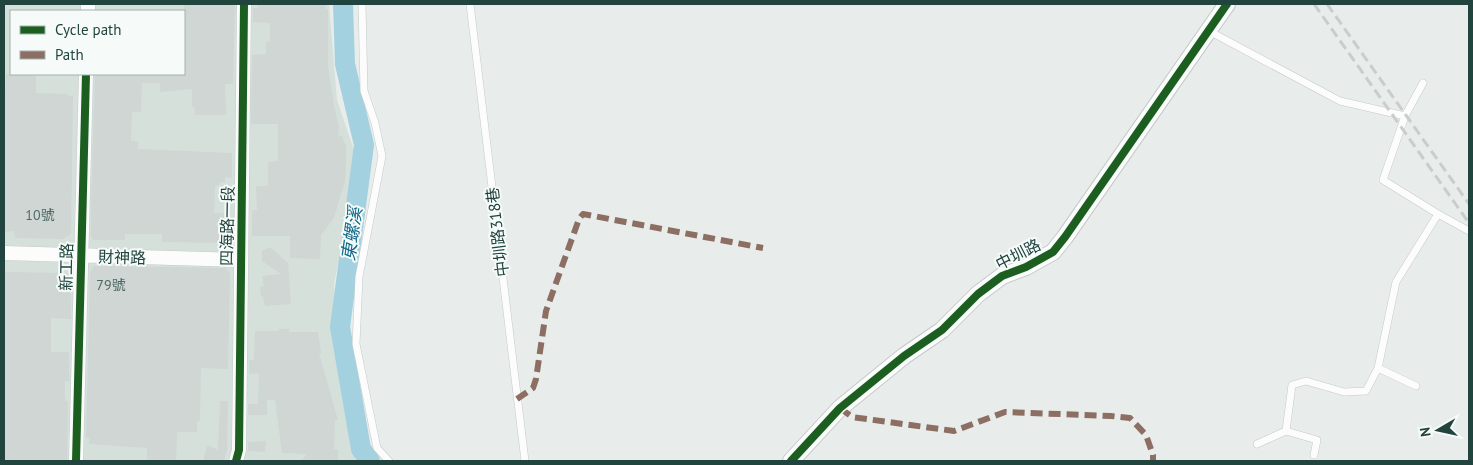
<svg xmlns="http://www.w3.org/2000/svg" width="1473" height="465" viewBox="0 0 1473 465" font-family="'PT Sans','Noto Sans TC',sans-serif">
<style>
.built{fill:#d5e0db;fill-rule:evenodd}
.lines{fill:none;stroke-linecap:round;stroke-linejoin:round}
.river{stroke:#a4d1e0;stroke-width:20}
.building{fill:#cfd6d4}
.service-casing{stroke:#c4cac8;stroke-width:8}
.minor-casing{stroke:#c4cac8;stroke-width:15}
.tertiary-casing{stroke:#c4cac8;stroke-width:18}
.service{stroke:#fcfcfc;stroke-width:7}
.minor{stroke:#fcfcfc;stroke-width:14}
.tertiary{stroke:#fcfcfc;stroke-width:16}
.rail{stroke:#c9cdcc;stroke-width:3;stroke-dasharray:10 5;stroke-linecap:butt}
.quiet{stroke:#8d6e63;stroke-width:6;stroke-dasharray:12 6;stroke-linecap:butt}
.cycleway-casing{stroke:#f6fbf9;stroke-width:11}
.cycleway{stroke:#1b5e20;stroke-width:8}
.labels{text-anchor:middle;stroke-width:4;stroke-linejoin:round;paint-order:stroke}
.number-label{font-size:14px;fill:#4e6964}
.street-label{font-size:16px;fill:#21443e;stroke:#f6fbf9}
.water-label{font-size:18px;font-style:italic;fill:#126989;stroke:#f6fbf9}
</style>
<rect width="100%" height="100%" fill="#e8edeb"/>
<path class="built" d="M4,4H329L337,100L357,159L334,285L343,391L361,461H4ZM11,11H184V74H11Z"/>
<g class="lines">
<path class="river" d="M343,4L345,64L364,145L340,327L361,449L370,461"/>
</g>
<path class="building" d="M184,4H235L233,84H225L226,115H195L194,107H192V89L160,92V83H142L141,112H132L131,141H138V149L232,153V178L225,177V182H220L219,185L215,186L214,213H225L224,243L162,242V234H125V240H93L91,236V208L95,74H184Z
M257,4H325L326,9H328V65L334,106L339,127L338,136H342L346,146V167L345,181L334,218L321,235L320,259L290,258V236H252V210H257L256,186H268V162L278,161V124H251L252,55L266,54V42L270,41V23L253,22V8H258Z
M6,74H36V93L68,94V96H73L71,234L63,239L15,238L14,231L4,232V93H5Z
M270,247L288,263L291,304L265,306L263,296H261L260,287L264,286L262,276L281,274L262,261V251Z
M94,266L226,268L230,273L228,369L201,368L200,421H197V432H177L176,461H147V448L89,444V438L86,437L90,272Z
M4,272L70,273L71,319L51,318V352H69V381H65V401H68L67,461H4Z
M279,329H289V332H318L321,353H319L338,420H335L334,449H338V461H301L307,454L282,453L275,400H267V415H248V404H258L259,373L249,374V360H254L255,331H279Z
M220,401H228L227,450L224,461H203L207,445L218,450Z
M266,441L265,452L248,451V442Z"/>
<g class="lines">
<defs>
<path id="service" d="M362,4L364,91L375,123L382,156L359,277L356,344L377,448L389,461
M470,4L525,461
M1209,31L1340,101L1405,116
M1423,83L1405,116L1383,180L1438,214L1469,231
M1378,368L1416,386
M1286,431L1317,440L1314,455
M1257,444L1286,431L1292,385L1306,381L1344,392L1366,391L1378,368L1396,282L1438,214"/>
<path id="minor" d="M88,11V4
M4,253L240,260
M76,461L86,74
M236,461L239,450L244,4"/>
<path id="tertiary" d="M791,461L840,408L904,356L942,330L978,294L1002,276L1026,267L1053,252L1065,237L1227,4"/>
</defs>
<use href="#service" class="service-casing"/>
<use href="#minor" class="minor-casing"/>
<use href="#tertiary" class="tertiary-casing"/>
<use href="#service" class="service"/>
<use href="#minor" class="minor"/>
<use href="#tertiary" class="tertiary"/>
<path class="rail" d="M1314,4L1469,223
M1327,4L1469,204"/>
<path class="quiet" d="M517,399L533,388L536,379L546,311L579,219L583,214L763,248
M840,408L852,417L954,431L1005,412L1111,416L1130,418L1146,435L1153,455V461"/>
<defs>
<path id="cycleway" d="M76,461L86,74
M236,461L239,450L244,4
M791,461L840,408L904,356L942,330L978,294L1002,276L1026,267L1053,252L1065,237L1227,4"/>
</defs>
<use href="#cycleway" class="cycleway-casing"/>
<use href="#cycleway" class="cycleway"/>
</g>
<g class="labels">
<g class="number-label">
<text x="40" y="220">10號</text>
<text x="111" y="290">79號</text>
</g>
<g class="street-label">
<text transform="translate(227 226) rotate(-89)" y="6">四海路一段</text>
<text transform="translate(497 232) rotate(-97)" y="6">中圳路318巷</text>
<text transform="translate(1018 254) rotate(-27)" y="6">中圳路</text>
<text transform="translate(122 257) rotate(1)" y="6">財神路</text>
<text transform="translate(66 267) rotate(-89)" y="6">新工路</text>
</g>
<g class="water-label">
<text transform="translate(352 234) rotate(-82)" y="6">東螺溪</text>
</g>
</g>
<rect width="1473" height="465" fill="none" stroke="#21443e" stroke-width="10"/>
<rect x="10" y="10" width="175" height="65" fill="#f6fbf9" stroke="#a1b2ae"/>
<rect x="20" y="26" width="25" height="8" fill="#1b5e20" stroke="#a1b2ae"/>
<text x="55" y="35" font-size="15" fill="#21443e">Cycle path</text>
<rect x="20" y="51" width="25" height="8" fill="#8d6e63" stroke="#a1b2ae"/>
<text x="55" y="60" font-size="15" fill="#21443e">Path</text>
<g transform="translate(1438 430) rotate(261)" stroke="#f6fbf9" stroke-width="4" paint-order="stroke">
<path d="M0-4L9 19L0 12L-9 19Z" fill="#21443e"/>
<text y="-8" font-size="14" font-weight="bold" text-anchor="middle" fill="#21443e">N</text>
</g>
</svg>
